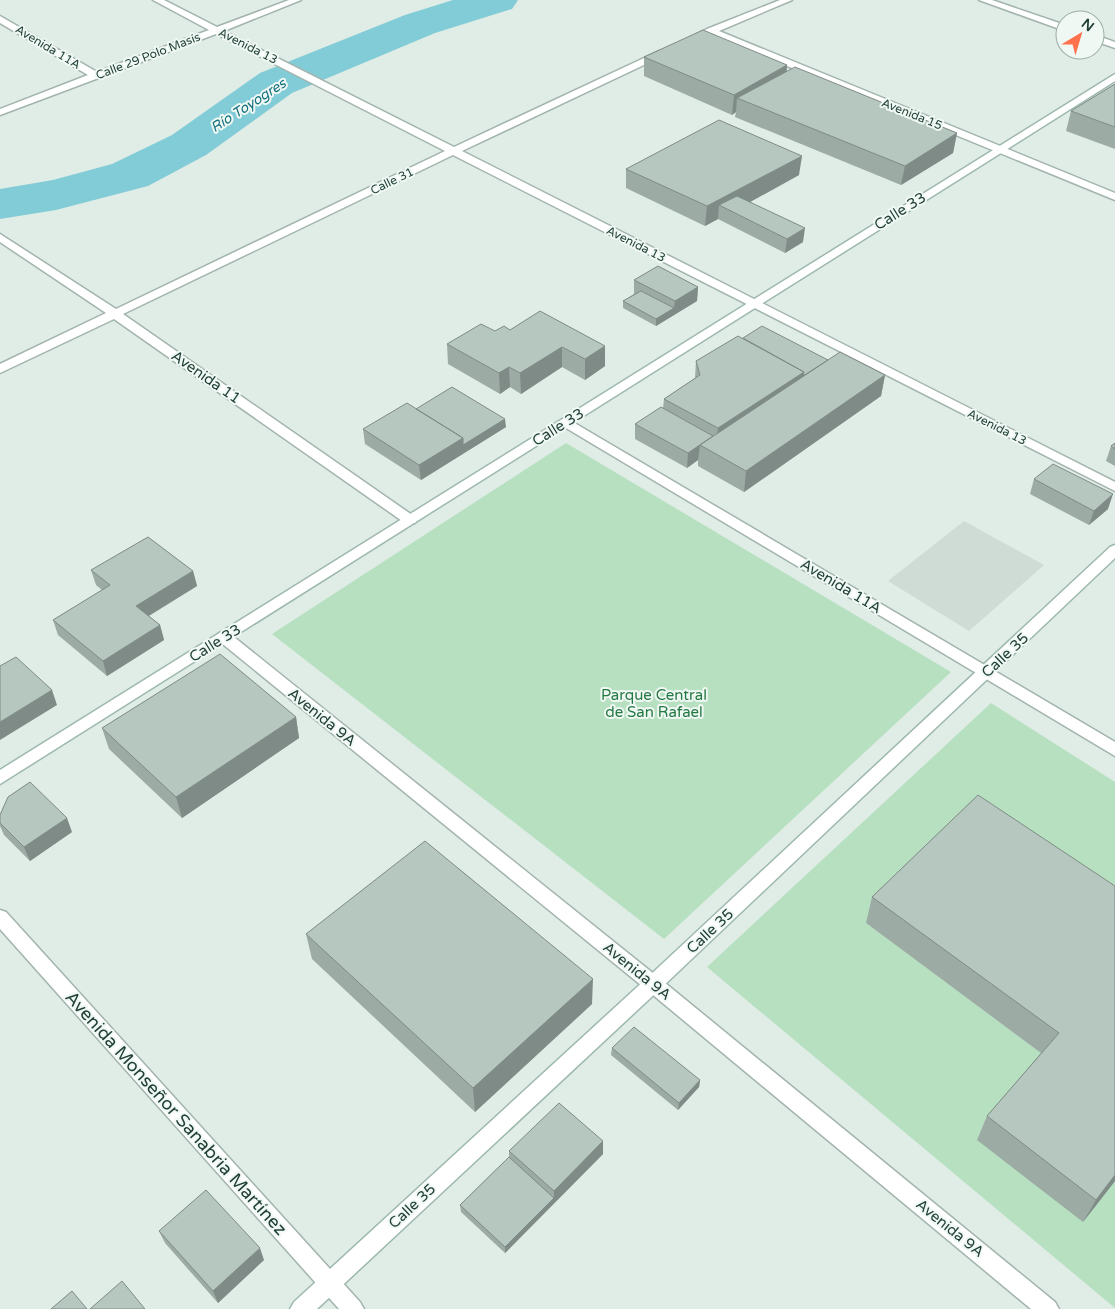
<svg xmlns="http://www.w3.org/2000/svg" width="1115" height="1309" viewBox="0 0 1115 1309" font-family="'Varela Round',sans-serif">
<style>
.built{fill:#cedcd5}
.green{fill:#b6e0c0}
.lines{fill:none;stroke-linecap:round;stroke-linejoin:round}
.river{fill:#82ccd7;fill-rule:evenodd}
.street-casing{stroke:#a2b4ad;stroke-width:3}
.secondary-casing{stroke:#9db9ae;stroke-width:3}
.street{fill:#fff;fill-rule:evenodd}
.secondary{fill:#fff;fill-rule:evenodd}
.wall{fill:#9caba4}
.shaded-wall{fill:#7f8b86}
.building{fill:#b5c7bf;stroke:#7f8b86}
.labels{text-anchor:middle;stroke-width:4;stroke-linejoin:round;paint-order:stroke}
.far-street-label{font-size:12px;fill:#1f3e35;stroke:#f0f8f4}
.far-water-label{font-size:14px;font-style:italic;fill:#13717f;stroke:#f0f8f4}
.street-label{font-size:15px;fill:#1f3e35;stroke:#f0f8f4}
.park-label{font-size:15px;fill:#257943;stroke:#f0f8f4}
.near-street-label{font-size:18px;fill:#1f3e35;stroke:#f0f8f4}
</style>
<rect width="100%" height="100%" fill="#e0ece6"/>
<path class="built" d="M964,521L1044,565L969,631L888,581Z"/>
<path class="green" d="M566,443L951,672L664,939L272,634Z
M991,703L1115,782V919L866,923L1048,1058L1115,1181V1308L707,967Z"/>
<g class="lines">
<path class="river" d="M453,0H518L512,9L435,33L292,93L206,155L148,186L56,210L0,219V189L53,180L112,164L172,135L260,73L405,15Z"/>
<defs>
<path id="street" d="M153,0H164L217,27L289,0H301L224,31L454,147L659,51H665V55L462,151L1115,482V491L453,155L123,314L415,517L417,520L415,523H405L114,319L0,373V364L106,313L0,242V234L116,309L445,151L216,34L0,115V109L88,75L0,23V16L97,72L209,30Z
M780,0H792L719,31L1115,193V200L711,35L690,43L685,40L707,29Z
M979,0H992L1065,25V31Z
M1095,35L1115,42V48L1095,41Z
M566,418L1115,742V756L561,425L560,422Z
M224,632L229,633L659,978L1055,1302L1059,1309H1031L647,990L219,641L217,637L219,633Z
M0,910L6,912L360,1302L364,1309H339L0,929Z"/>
<path id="secondary" d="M1115,74V81L0,784V770Z
M1115,545V558L659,990L317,1309H290L294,1302L647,978L1110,547Z"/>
</defs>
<use href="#street" class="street-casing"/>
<use href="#secondary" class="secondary-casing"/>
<use href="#street" class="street"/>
<use href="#secondary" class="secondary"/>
</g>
<path class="wall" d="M644,57L787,65V72L957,133L953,153L901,185L735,117L736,112L732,115L644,76Z
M1115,84V149L1066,131L1071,111Z
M626,169L799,175L750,202L803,242L785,253L718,219L705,226L626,188Z
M634,280L698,287L697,301L656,326L623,308V301L634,294Z
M510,330L605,346V366L585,380L562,367L521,394L510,387L500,394L448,364L447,344L495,331Z
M743,338L828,360L885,375L881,396L744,492L698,466V460L687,468L635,439V424L663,408L664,399L695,378L696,361Z
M416,409L506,427L421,480L365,444L363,429Z
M1115,443V466L1106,461L1111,446Z
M1034,479L1108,509L1089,525L1030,494Z
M91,570L193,571L197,586L149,616L160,625L164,640L107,676L58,635L53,620L102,590L96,585Z
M296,717L299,738L182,818L109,749L102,728Z
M978,795L1115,1181L1083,1222L977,1140L987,1116L1041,1053L866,923L872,897Z
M0,815L72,832L30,861L4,835L0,826Z
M306,934L592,1004L475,1112L312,959Z
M612,1048L700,1080L699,1087L678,1110L611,1055Z
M509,1151L603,1154L505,1253L461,1212L460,1205L509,1157Z
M159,1231L264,1260L218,1303L165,1243Z"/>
<path class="shaded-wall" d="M787,65L785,84L737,98L736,112L732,115L734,95Z
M957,133L953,153L901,185L905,166Z
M802,156L799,175L732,212L719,205L718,219L705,226L707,206Z
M805,228L803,242L785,253L787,239Z
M698,287L697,301L656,326V319L674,308L675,301Z
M605,346V366L585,380V359Z
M562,347V367L521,394L520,373Z
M509,367L510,387L500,394L499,373Z
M804,372L801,392L716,449L718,428Z
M885,375L881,396L744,492L746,471Z
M505,419L506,427L421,480L419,465L463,438Z
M700,445L698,460L687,468L688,453Z
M1113,494L1108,509L1089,525L1094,511Z
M193,571L197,586L140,621L136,606Z
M160,625L164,640L107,676L103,661Z
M52,690L57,705L0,740V722Z
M296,717L299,738L182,818L176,797Z
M67,818L72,832L30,861L24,847Z
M593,979L592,1004L475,1112L473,1088Z
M700,1080L699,1087L678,1110L679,1103Z
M603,1141V1154L505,1253V1247L554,1198V1191Z
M1115,1175V1181L1083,1222L1096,1200Z
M260,1248L264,1260L218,1303L213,1291Z"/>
<path class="building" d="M703,30L787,65L734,95L644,57Z
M795,67L957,133L905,166L737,98Z
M1115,84V127L1071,111Z
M719,120L802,156L707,206L626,169Z
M737,196L805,228L787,239L719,205Z
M658,266L698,287L675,301L634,280Z
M641,291L674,308L656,319L623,301Z
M540,311L605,346L585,359L562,347L520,373L509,367L499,373L447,344L481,324L495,331L504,326L510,330Z
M762,326L828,360L803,376L804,372L743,338Z
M738,336L804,372L718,428L664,399L700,375L696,361Z
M840,352L885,375L746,471L700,445Z
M452,387L505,419L463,445V438L416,409Z
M407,403L463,438L419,465L363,429Z
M661,407L713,436L688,453L635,424Z
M1115,443V449L1111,446Z
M1053,464L1113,494L1094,511L1034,479Z
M148,537L193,571L136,606L160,625L103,661L53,620L110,585L91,570Z
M220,654L296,717L176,797L102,728Z
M16,657L52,690L0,722V666Z
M30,782L67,818L24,847L0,823V815L8,797Z
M978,795L1115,886V1175L1096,1200L987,1116L1059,1033L872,897Z
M425,841L593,979L473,1088L306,934Z
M634,1027L700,1080L679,1103L612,1048Z
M559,1103L603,1141L554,1191L509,1151Z
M509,1157L554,1198L505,1247L460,1205Z
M206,1190L260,1248L213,1291L159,1231Z
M122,1281L145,1309H90Z
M72,1291L87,1309H51Z"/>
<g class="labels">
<g class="far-street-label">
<text transform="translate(248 46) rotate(27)" y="4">Avenida 13</text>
<text transform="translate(48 47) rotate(31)" y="4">Avenida 11A</text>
<text transform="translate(148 56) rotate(-21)" y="4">Calle 29 Polo Masís</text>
<text transform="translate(912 114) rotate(22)" y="4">Avenida 15</text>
<text transform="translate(392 181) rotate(-26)" y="4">Calle 31</text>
<text transform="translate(636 244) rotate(27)" y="4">Avenida 13</text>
<text transform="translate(997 427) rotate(27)" y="4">Avenida 13</text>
</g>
<g class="far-water-label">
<text transform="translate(248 105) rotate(-33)" y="5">Río Toyogres</text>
</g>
<g class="street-label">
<text transform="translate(900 211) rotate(-32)" y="5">Calle 33</text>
<text transform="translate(206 377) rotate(35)" y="5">Avenida 11</text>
<text transform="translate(558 427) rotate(-32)" y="5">Calle 33</text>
<text transform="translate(841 586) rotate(31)" y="5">Avenida 11A</text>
<text transform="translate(215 643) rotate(-32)" y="5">Calle 33</text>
<text transform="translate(1005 655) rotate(-43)" y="5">Calle 35</text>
<text transform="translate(322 717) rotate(39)" y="5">Avenida 9A</text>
<text transform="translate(710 931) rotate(-43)" y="5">Calle 35</text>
<text transform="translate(637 971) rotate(39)" y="5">Avenida 9A</text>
<text transform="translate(412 1206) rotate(-43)" y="5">Calle 35</text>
<text transform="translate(950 1228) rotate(39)" y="5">Avenida 9A</text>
</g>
<g class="park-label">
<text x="654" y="700">Parque Central<tspan x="654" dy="17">de San Rafael</tspan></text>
</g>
<g class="near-street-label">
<text transform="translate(176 1113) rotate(48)" y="6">Avenida Monseñor Sanabria Martínez</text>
</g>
</g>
<g transform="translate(1080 35) rotate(38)"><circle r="24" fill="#f0f8f4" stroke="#9caea8"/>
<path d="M0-4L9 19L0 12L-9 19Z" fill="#ff724b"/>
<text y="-8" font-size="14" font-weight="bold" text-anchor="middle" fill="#1f3e35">N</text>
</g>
</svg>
